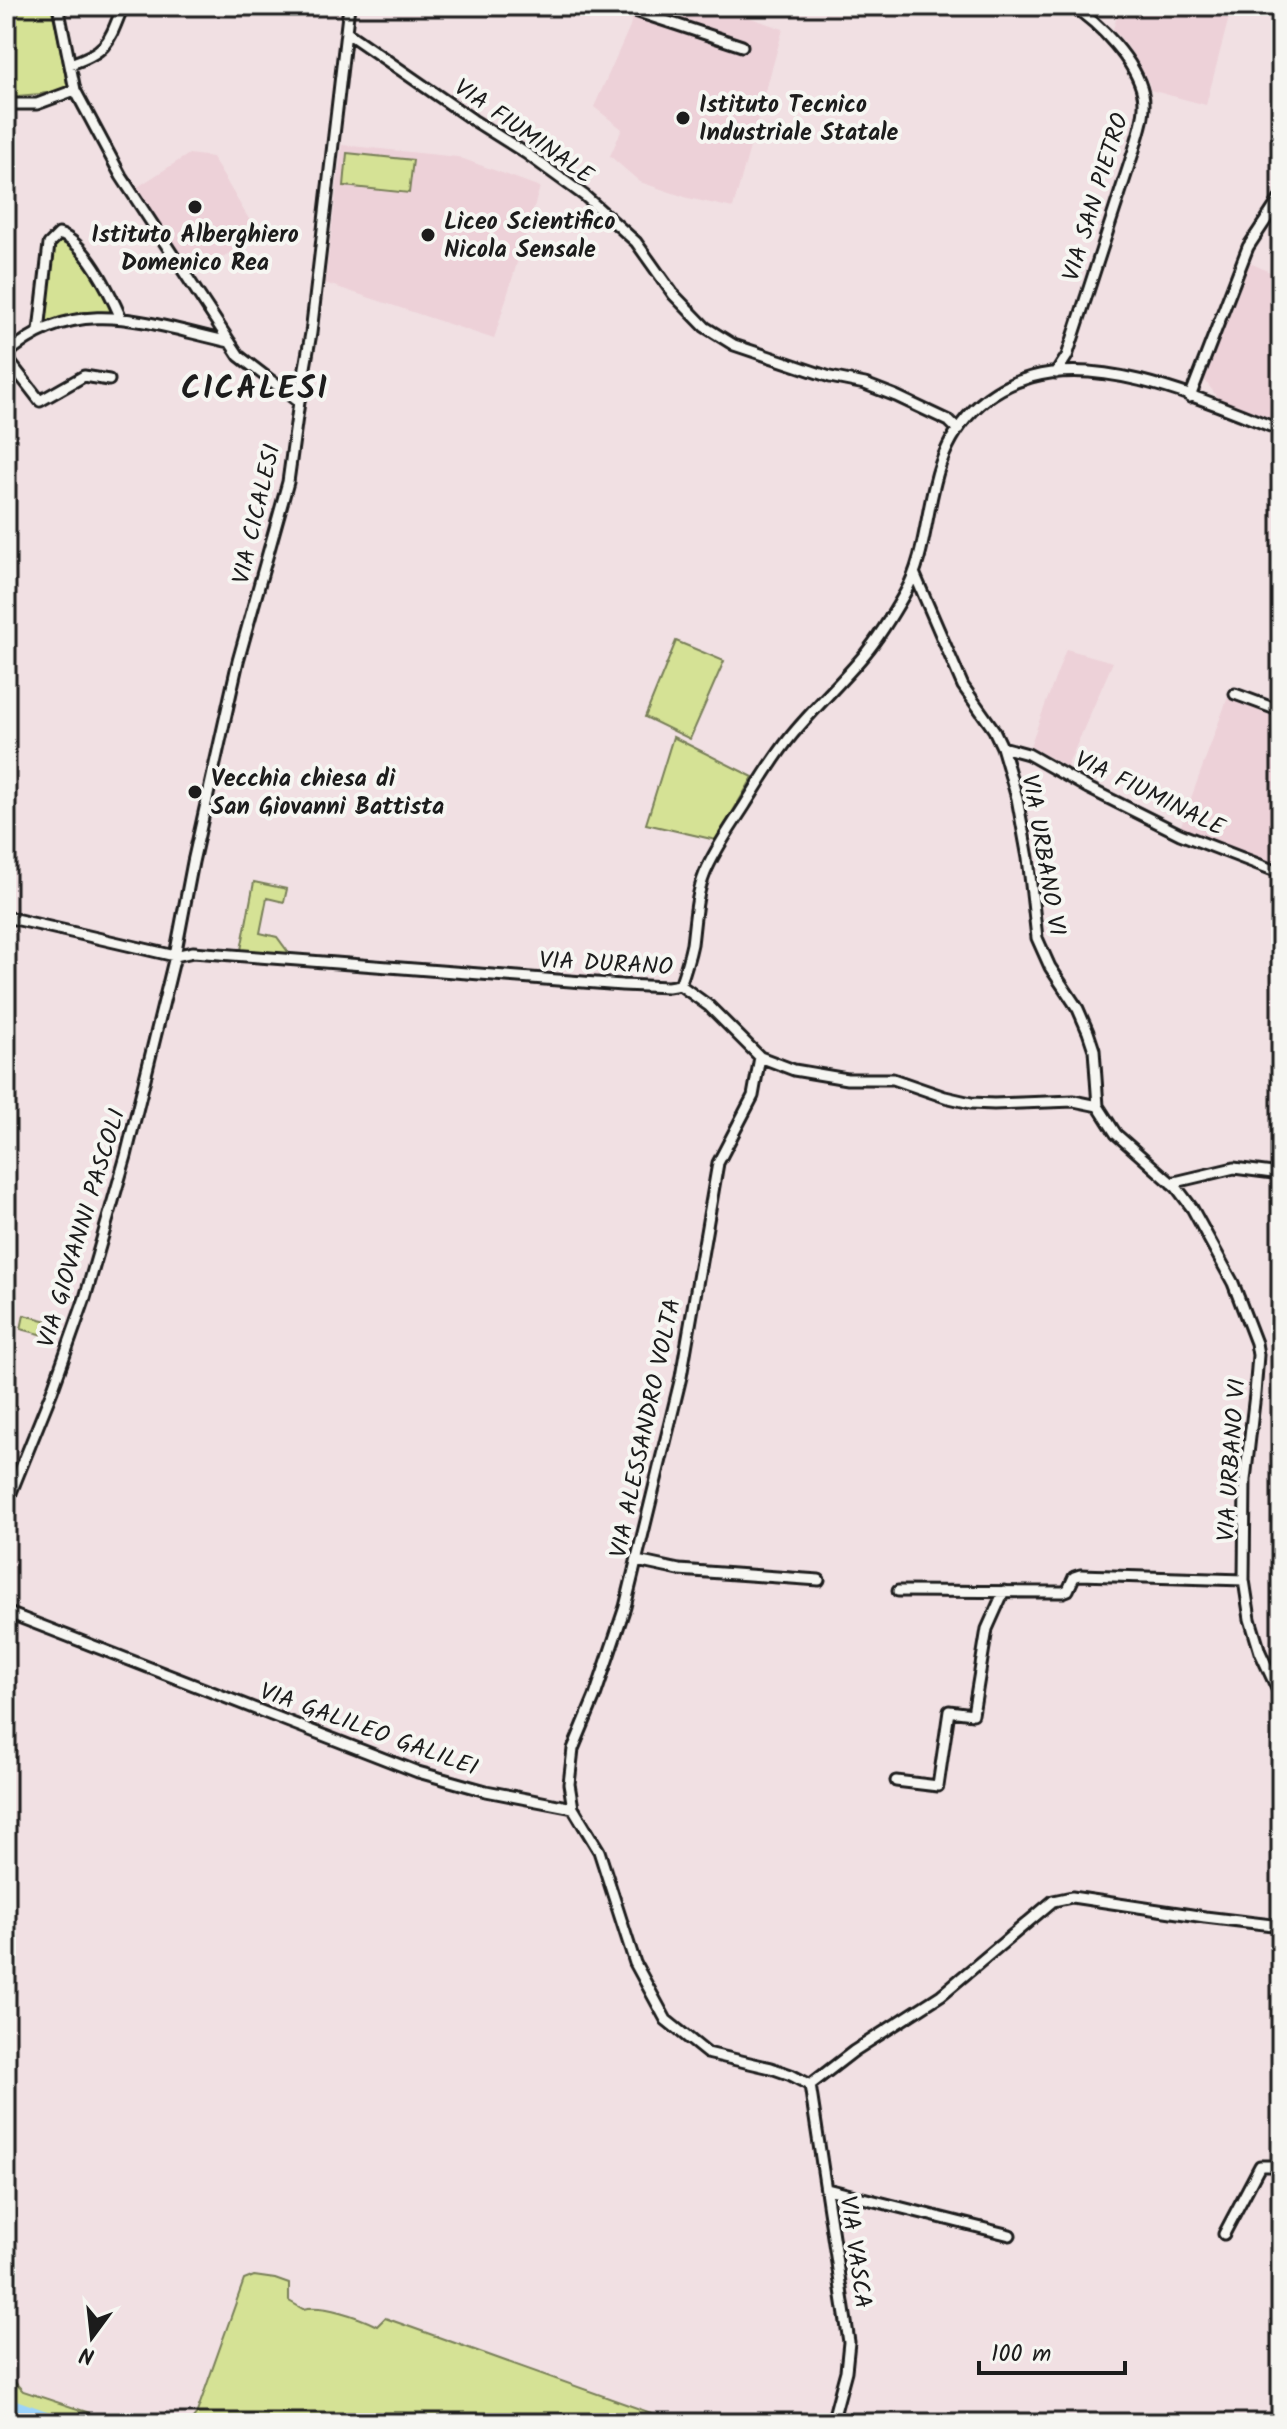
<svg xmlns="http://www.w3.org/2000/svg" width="1287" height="2429" viewBox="0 0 1287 2429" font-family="Kalam,sans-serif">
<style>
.built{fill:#edd1d8}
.green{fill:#d5e295;stroke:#787f58;stroke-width:2}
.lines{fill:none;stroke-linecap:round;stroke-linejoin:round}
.river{stroke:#9cd3fb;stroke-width:18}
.minor-casing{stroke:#1c1c1c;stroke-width:15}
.minor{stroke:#f6f6f2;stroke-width:9}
.poi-dot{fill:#1c1c1c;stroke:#f6f6f2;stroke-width:3}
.labels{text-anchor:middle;stroke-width:8;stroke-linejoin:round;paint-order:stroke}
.poi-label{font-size:24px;font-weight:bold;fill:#1c1c1c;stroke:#f6f6f2;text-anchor:start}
.street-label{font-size:24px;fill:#1c1c1c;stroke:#f6f6f2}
.district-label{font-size:32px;font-weight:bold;letter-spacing:2px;fill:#1c1c1c;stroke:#f6f6f2}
</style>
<rect width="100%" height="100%" fill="#f1e0e3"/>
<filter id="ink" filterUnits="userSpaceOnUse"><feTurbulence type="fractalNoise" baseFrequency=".0125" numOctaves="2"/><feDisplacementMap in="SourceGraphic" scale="16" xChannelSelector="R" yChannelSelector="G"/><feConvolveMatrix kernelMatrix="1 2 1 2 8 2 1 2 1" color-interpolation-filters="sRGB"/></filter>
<g filter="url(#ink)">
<path class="built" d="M635,6H716L783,29L733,208L688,198L640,182L610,156L622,129L594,107L630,26Z
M1120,6H1232L1206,105L1150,90L1149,83L1138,63L1126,44L1113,29Z
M342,145L458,157L540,187L494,339L325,283Z
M189,154L212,157L259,236L200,270L192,257L184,261L136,188Z
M1250,263L1281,277V423L1219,400L1204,379Z
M1066,649L1113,662L1067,767L1030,746Z
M1228,697L1281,717V870L1179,831Z"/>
<path class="green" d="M6,6H52L68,89L40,94L6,97Z
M347,153L413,160L409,193L344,186Z
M59,240H66L92,274L113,312H81L45,323L54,242Z
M676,641L724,661L690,739L645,717Z
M673,737L753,777L716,840L646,824Z
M254,882L287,889L284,902L267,898L260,933L277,937L291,956L241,950Z
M24,1315L52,1322L48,1336L21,1329Z
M254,2276L275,2279L289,2284V2301L303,2309C323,2304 359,2317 377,2326L385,2318L679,2423H190L196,2415L244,2280Z
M6,2373L23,2391L120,2423H75L6,2399Z"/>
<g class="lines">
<path class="river" d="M6,2406L54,2423"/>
<defs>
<path id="minor" d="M620,6L742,46
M346,32L473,120L527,154L585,196L636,242L673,294L705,327L734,345L830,377L865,384L896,396L949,421L957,429
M70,64C108,52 109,41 123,6
M6,104H37L75,90
M39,331L49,244L59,234C86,242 110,293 121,318
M6,355C77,292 148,324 230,342
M6,357L40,401L84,376L109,380
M1056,373L1067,356L1134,150C1139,132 1147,112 1143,94C1136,61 1099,23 1072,6
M1190,397L1248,247L1281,197
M299,402L311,333L349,6
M915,575L963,686L994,730L1002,747L1017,798L1028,858L1037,938L1050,967L1078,1009L1088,1032L1094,1050L1098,1106L1116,1134L1177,1188L1192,1208L1233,1283L1256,1343L1258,1355L1255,1394L1245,1480L1244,1580L1250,1619L1260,1652L1281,1697
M1235,694L1281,711
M1002,747L1028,754L1088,788L1180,834L1281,873
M6,917L175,956L193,952L622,985L668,987L680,985L709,1006L760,1057L794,1070L847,1079H893L945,1097L971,1103L994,1104L1074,1101L1098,1106
M680,985C685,971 689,958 692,944C695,920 696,895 705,873C715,849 731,827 745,805C760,781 774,757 792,735C815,707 842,682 865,654C880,636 893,614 905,593C924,559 925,521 935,483C947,432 978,392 1031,377C1108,355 1209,403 1281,430
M1171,1183L1234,1168L1281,1174
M6,1505L52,1391L85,1298L126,1156L175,956L193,862L238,661L288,482L299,402L239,356L121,176L75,90L58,6
M637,1561L679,1570L819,1580
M898,1591L1063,1592L1068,1590L1074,1577L1080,1575L1244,1580
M6,1612L418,1772L486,1791L573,1808L599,1851L635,1963L666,2020L707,2053L771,2068L791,2075L810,2085L854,2051L941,1995L1053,1901L1072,1897L1205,1917L1281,1926
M896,1781L938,1786L949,1711L973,1714L987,1629L1004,1591
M573,1808L569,1784L573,1749L595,1696L625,1607L681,1377L718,1163L753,1096L760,1057
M810,2085L849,2342L846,2371L832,2423
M827,2189L1010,2235
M1224,2234L1260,2166H1281"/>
</defs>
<use href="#minor" class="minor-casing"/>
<use href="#minor" class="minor"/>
</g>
</g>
<g class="poi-dot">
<circle cx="683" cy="118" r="8"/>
<circle cx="195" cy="207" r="8"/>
<circle cx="428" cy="235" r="8"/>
<circle cx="195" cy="792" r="8"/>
</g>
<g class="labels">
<g class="poi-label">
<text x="699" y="112">Istituto Tecnico<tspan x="699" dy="28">Industriale Statale</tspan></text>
<text x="444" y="229">Liceo Scientifico<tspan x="444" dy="28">Nicola Sensale</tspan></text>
<text x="195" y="242" text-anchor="middle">Istituto Alberghiero<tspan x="195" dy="28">Domenico Rea</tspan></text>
<text x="211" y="786">Vecchia chiesa di<tspan x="211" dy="28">San Giovanni Battista</tspan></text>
</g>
<g class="street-label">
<text transform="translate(524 131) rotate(35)" y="8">VIA FIUMINALE</text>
<text transform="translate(1095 197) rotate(-73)" y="8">VIA SAN PIETRO</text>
<text transform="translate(256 514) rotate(-77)" y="8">VIA CICALESI</text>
<text transform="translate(1150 793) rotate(26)" y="8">VIA FIUMINALE</text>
<text transform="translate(1044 855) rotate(80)" y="8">VIA URBANO VI</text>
<text transform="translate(606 963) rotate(3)" y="8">VIA DURANO</text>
<text transform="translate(81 1228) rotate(-73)" y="8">VIA GIOVANNI PASCOLI</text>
<text transform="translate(645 1428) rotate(-78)" y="8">VIA ALESSANDRO VOLTA</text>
<text transform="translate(1231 1460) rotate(-86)" y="8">VIA URBANO VI</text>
<text transform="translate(369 1729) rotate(20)" y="8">VIA GALILEO GALILEI</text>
<text transform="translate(856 2252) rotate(82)" y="8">VIA VASCA</text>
</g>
<g class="district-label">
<text x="255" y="398">CICALESI</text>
</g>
</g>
<rect width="1287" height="2429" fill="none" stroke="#f6f6f2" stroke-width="32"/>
<rect x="16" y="16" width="1255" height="2397" fill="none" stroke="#1c1c1c" stroke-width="3" filter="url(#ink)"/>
<g transform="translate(92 2337) rotate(195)" stroke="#f6f6f2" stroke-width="6" paint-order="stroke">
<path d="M0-6L14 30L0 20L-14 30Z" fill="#1c1c1c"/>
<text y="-12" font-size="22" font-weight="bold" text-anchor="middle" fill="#1c1c1c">N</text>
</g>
<path d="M979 2361v12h146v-12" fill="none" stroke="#1c1c1c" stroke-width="4"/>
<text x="991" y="2361" font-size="24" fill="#1c1c1c" stroke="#f6f6f2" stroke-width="6" paint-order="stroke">100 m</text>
</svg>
